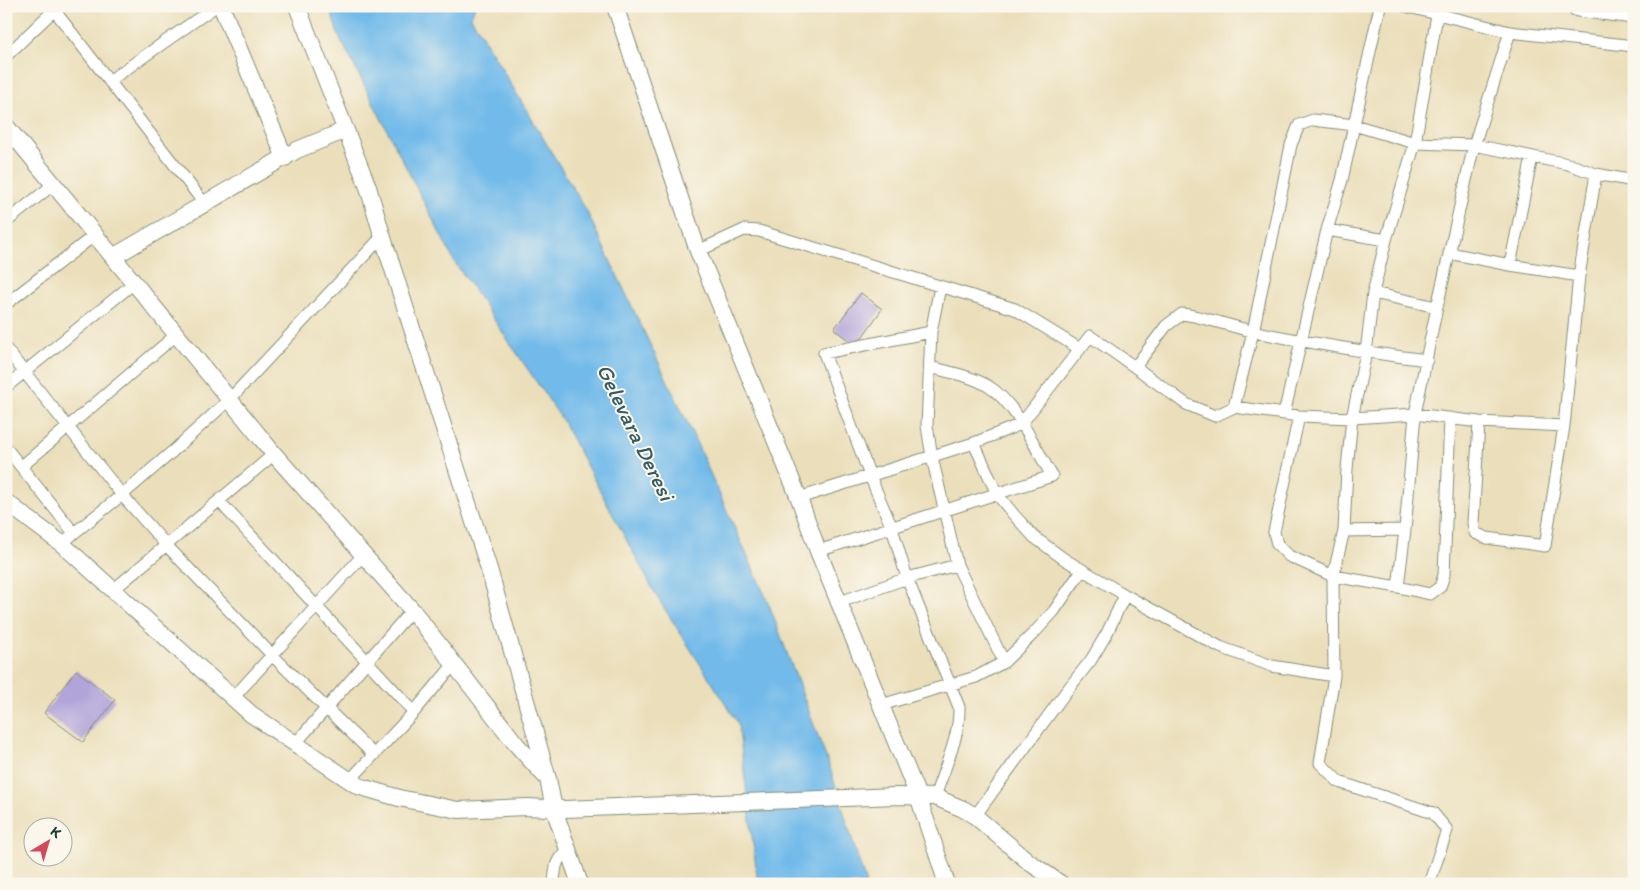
<svg xmlns="http://www.w3.org/2000/svg" width="1640" height="890" viewBox="0 0 1640 890" font-family="Itim,sans-serif">
<style>
.water{fill:#71baea;stroke:#487c8f}
.building{fill:#b1a4d9}
.lines{fill:none;stroke-linecap:round;stroke-linejoin:round}
.street-casing{stroke:#858e78;stroke-width:13}
.secondary-casing{stroke:#858e78;stroke-width:18}
.highway-casing{stroke:#858e78;stroke-width:23}
.street{stroke:#fff;stroke-width:11}
.secondary{stroke:#fff;stroke-width:16}
.highway{stroke:#fff;stroke-width:21}
.labels{text-anchor:middle;stroke-width:4;stroke-linejoin:round;paint-order:stroke}
.water-label{font-size:22px;font-style:italic;fill:#345c62;stroke:#fbf7ec}
</style>
<rect width="100%" height="100%" fill="#fbf7ec"/>
<filter id="ink" filterUnits="userSpaceOnUse"><feTurbulence type="fractalNoise" baseFrequency=".02" numOctaves="2"/><feDisplacementMap in="SourceGraphic" scale="10" xChannelSelector="R" yChannelSelector="G"/><feConvolveMatrix kernelMatrix="1 2 1 2 8 2 1 2 1" color-interpolation-filters="sRGB"/></filter>
<filter id="wash" filterUnits="userSpaceOnUse"><feTurbulence type="fractalNoise" baseFrequency=".0096" numOctaves="4" result="noise"/><feDisplacementMap in="SourceGraphic" scale="20" xChannelSelector="R" yChannelSelector="G"/><feGaussianBlur stdDeviation="1.12" result="paint"/><feColorMatrix in="noise" values="0 0 0 0 0 0 0 0 0 0 0 0 0 0 0 0 0 1.4 0 .05"/><feComposite in="paint" operator="in"/></filter>
<g filter="url(#wash)">
<rect width="100%" height="100%" fill="#ebdfbb"/>
<path class="water" d="M330,6H475L471,17L586,210L688,424L768,602L830,768L866,884H758L738,723L657,597L561,418L454,261L337,32Z"/>
<g id="blocks">
<path class="building" d="M861,293L882,309L856,346L834,329Z
M76,670L115,700L83,742L44,713Z"/>
</g>
</g>
<g filter="url(#ink)">
<use href="#blocks" fill-opacity="0" stroke="#858e78" stroke-width="1"/>
<g class="lines">
<defs>
<path id="street" d="M51,6L204,203
M1405,6L1510,32L1634,46
M6,56L54,10
M109,81L216,6
M6,222L54,184
M1327,230L1386,240
M698,251L744,230L759,231L1015,309L1080,349
M1449,253L1510,265L1579,276
M1510,265L1532,157
M940,287L931,332L927,426L932,457L957,565L1004,662
M1373,293L1437,307
M6,304L96,234
M931,332L824,353L870,476L892,528L907,578L959,707C960,737 944,768 935,797
M6,349L122,495L167,546L272,655L374,755
M1427,360C1369,353 1312,343 1256,332C1230,327 1207,317 1182,314L1166,326L1135,367L1186,404L1215,416L1234,407L1299,416L1352,418L1415,414L1479,422L1564,426
M6,387L134,283
M1234,407L1253,332L1291,145L1299,125L1313,120L1354,125L1415,143L1474,145L1568,164L1596,174L1634,181
M1284,414L1327,230L1342,180L1380,6
M1299,416L1274,532L1277,544L1289,556L1333,576L1398,587L1405,530L1415,414L1437,307L1474,145L1510,32
M1479,422L1473,523L1475,533L1487,538L1545,546L1564,426L1579,276L1596,174
M974,443L997,494L1014,515L1034,537L1064,559L1125,595L1220,647L1272,666L1334,676
M6,448L74,533
M22,466L176,335
M799,498L974,443L1021,424L1090,336L1135,367
M219,501L414,712
M1344,531L1405,530
M62,544L74,533L122,495L172,452L230,399L377,242L383,238
M818,551L1052,476C1035,448 1016,403 988,386C971,376 949,372 930,367
M1398,587L1430,594L1440,587L1444,575L1450,418
M112,591L274,454
M840,602L907,578L957,565
M233,698L364,554
M881,705L976,677L1004,662L1035,632L1054,611L1082,570
M295,744L412,610
M350,780L414,712L454,664
M975,816L1065,693L1091,660L1107,633L1125,595
M554,884C555,869 555,859 568,850
M1429,884L1447,830L1433,813L1339,782L1320,763L1334,676L1333,576L1344,531L1347,469L1352,418L1366,353L1373,293L1386,240L1415,143L1437,15"/>
<path id="secondary" d="M221,6L285,158
M297,6L368,187L383,238L489,569L548,779L554,809L580,884
M615,6L698,251L799,498L818,551L918,796L947,884
M6,126L274,454L412,610L516,744L545,776
M113,257L297,150L346,130
M6,502L62,544L251,714L358,786L399,798L458,810L527,807L565,809L897,796L935,797L963,809L975,816L1029,862L1061,884"/>
<path id="highway" d="M1578,6L1634,13"/>
</defs>
<use href="#street" class="street-casing"/>
<use href="#secondary" class="secondary-casing"/>
<use href="#highway" class="highway-casing"/>
<use href="#street" class="street"/>
<use href="#secondary" class="secondary"/>
<use href="#highway" class="highway"/>
</g>
</g>
<g class="labels">
<g class="water-label">
<text transform="translate(636 432) rotate(64)" y="8">Gelevara Deresi</text>
</g>
</g>
<rect width="1640" height="890" fill="none" stroke="#fbf7ec" stroke-width="25"/>
<g transform="translate(48 842) rotate(38)"><circle r="24" fill="#fbf7ec" stroke="#a3ada2"/>
<path d="M0-4L9 19L0 12L-9 19Z" fill="#d1495b"/>
<text y="-8" font-size="14" font-weight="bold" text-anchor="middle" fill="#1f3d34">K</text>
</g>
</svg>
